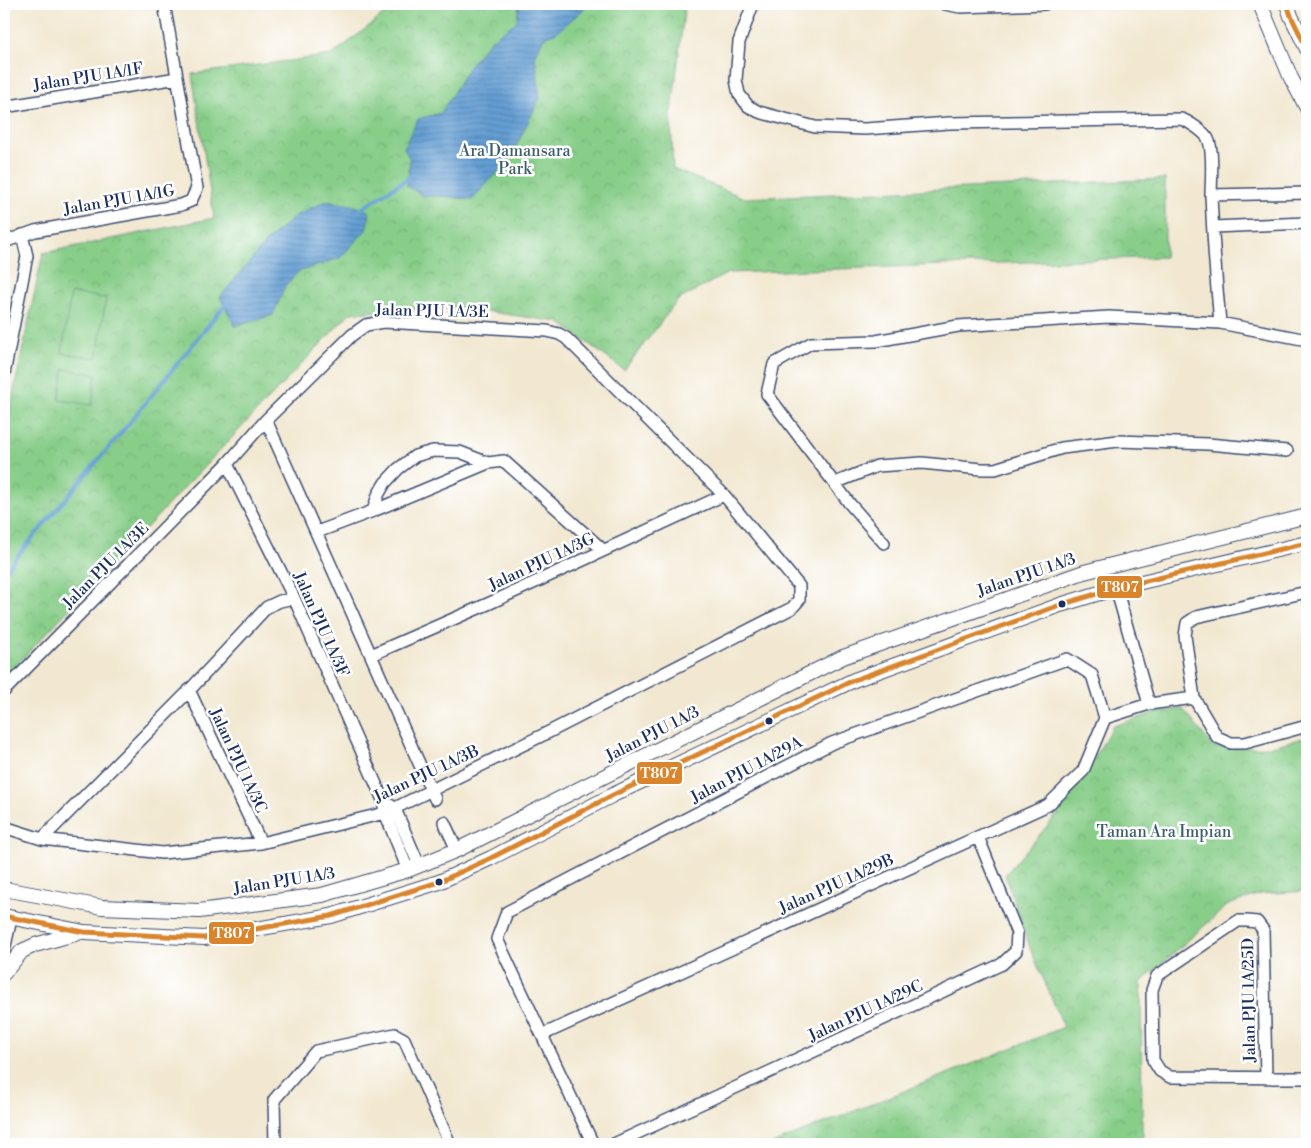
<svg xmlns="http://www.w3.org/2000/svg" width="1311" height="1148" viewBox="0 0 1311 1148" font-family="'Libre Bodoni',serif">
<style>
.park{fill:url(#park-crowns);stroke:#527e74}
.pitch{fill:#88ce89;stroke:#527e74}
.water{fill:url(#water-rules);stroke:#406698}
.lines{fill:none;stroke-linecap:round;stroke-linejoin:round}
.stream{stroke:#649ed3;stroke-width:4}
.minor-casing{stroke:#3b4b6f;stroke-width:14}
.tertiary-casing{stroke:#3b4b6f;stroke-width:16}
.minor{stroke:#fff;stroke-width:11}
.tertiary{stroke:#fff;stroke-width:14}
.bus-1-casing{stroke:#fff;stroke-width:9}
.bus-1{stroke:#d9852e;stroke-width:5}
.bus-dot{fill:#1b2f5e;stroke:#fff;stroke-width:2}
.labels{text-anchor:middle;stroke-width:5;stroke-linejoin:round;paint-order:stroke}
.street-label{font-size:16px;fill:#1b2f5e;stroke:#fff}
.park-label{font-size:16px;fill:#3c5f6b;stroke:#fff}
.line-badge{stroke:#fff;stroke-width:2}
.badge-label{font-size:14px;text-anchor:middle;font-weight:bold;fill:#fff}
</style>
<defs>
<pattern id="park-crowns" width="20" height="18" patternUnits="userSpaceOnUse" patternTransform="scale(1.25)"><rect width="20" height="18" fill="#88ce89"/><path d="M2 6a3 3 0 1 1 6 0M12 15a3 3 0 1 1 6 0" fill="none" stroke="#75b179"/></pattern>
<pattern id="water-rules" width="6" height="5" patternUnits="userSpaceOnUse" patternTransform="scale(1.25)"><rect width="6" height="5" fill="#649ed3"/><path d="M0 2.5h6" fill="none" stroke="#5281ae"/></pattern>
</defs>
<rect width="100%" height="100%" fill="#fff"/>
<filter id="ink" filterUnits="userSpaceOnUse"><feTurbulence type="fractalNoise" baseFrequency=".02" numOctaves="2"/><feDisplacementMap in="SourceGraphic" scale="10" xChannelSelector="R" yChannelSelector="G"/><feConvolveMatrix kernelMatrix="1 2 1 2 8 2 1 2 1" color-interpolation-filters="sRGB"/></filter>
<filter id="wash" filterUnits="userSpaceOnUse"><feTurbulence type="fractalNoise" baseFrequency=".0096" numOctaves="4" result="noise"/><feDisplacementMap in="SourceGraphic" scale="20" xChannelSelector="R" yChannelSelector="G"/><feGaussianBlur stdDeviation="1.12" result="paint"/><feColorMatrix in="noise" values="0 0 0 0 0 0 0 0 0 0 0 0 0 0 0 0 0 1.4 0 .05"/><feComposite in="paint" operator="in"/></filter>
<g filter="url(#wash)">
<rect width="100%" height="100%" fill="#f2e8d1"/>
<path class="park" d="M397,4H685L671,118L673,169L745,198L1165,179V257L728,273L678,300L624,370L559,322L457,307L350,313L4,678V437L43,253L214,218L192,74L332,55Z
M1183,709L1214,748L1268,747L1307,737V891L1260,894L1228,905L1141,982L1142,1129L1145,1144H772L1064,1027L1030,948L1005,875L1067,803L1113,726L1157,712Z"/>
<path class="pitch" d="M71,293L106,298L97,358L62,353Z
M64,369L96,374L92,405L59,400Z"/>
<path class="water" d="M519,4H587L586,7L557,32L544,37L535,55L540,98L510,158L472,200L446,196H424L407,186L410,159L404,148L418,119L441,113L470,65L490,41L517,21Z
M326,201L351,205L370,212L366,230L340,258L298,272L285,286L273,315L235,326L220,297L267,241L297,215Z"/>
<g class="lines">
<path class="stream" d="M358,211L408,178L411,174
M4,572L131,421L224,306L228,303"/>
</g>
</g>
<g filter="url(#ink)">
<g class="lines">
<defs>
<path id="minor" d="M753,4L739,42L736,80L739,94L748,106L759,112L815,127L865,129L949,123L1181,119C1188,121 1205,132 1208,139C1214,150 1211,182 1211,196C1213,239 1216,281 1220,323
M945,4L960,7L1045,4
M4,107L177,78
M1211,195L1307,193
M1213,227L1307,223
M4,242L35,231L181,205L191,201L197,188L164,4
M4,374L27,256L22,235
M266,420L435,799
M227,464L294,598L383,800L385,813L408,870
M835,483L877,466L922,463L981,469H995L1062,448L1118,441L1208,444L1287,451
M373,511L378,495L385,483L398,469L415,456L433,451L460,452L488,463
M317,532L373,511L488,463L504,461L603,550
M884,543L850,504L767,394L774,364L811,343L876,341L958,326L1109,317L1220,323L1307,340
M1116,588L1149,704
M1307,592L1196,617L1187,623L1185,636L1194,698L1217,737L1231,743H1245L1307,726
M371,655L490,603L724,495
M189,690L261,843
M4,691L227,464L266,420L352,335L366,325L383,322L547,331L559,334L566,338L724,495L799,586V600L792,608L551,731L385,813L261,843L162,853L42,839L4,827
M1105,718L1149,704L1194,698
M390,805L395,809L419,865
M444,822L457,850
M42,839L185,695L267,607L280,601L294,598
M4,950L11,919
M542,1035L1048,805L1083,771L1105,718
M1266,1078L1263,930L1257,922L1247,921H1238L1157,976L1152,990L1153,1060L1160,1071L1170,1077L1307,1078
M275,1144L274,1100L316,1051L395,1034L404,1039L450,1144
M593,1144L497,939L507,912L832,743L1067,659L1092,675L1105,718
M614,1144L1002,964L1016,951L1017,933L978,837"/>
<path id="tertiary" d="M1260,4L1291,78L1307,108
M1287,4L1291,16L1307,49
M4,889L102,907L199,911L322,895L408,870L457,850L843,657L1084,572L1307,516
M4,916L84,932L204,938L331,916L439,882L491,858L615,794L854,680L1060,605L1116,588L1307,543
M4,973L22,951L35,945L78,933"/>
</defs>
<use href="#minor" class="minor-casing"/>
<use href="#tertiary" class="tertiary-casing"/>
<use href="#minor" class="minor"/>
<use href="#tertiary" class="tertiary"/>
<defs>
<path id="bus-1" d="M1287,4L1291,16L1307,49
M4,916L84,932L204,938L331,916L439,882L491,858L615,794L854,680L1060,605L1116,588L1307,543"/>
</defs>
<use href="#bus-1" class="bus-1-casing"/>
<use href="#bus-1" class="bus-1"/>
</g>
</g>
<g class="bus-dot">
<circle cx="1062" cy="604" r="4.5"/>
<circle cx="769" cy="721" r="4.5"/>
<circle cx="439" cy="882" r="4.5"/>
</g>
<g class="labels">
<g class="street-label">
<text transform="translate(88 76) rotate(-9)" y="6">Jalan PJU 1A/1F</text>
<text transform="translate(119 199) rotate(-10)" y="6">Jalan PJU 1A/1G</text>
<text transform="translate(432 310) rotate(1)" y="6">Jalan PJU 1A/3E</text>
<text transform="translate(541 561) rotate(-25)" y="6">Jalan PJU 1A/3G</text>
<text transform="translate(105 565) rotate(-45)" y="6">Jalan PJU 1A/3E</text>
<text transform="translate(1026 574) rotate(-19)" y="6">Jalan PJU 1A/3</text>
<text transform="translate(322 624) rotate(66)" y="6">Jalan PJU 1A/3F</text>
<text transform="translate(652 733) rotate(-27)" y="6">Jalan PJU 1A/3</text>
<text transform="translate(239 760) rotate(65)" y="6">Jalan PJU 1A/3C</text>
<text transform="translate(746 769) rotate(-28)" y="6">Jalan PJU 1A/29A</text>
<text transform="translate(426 773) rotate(-25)" y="6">Jalan PJU 1A/3B</text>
<text transform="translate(284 880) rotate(-9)" y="6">Jalan PJU 1A/3</text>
<text transform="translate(836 883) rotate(-24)" y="6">Jalan PJU 1A/29B</text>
<text transform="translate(1248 1000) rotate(-91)" y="6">Jalan PJU 1A/25D</text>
<text transform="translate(865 1010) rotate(-25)" y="6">Jalan PJU 1A/29C</text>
</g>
<g class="park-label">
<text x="515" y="156">Ara Damansara<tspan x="515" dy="18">Park</tspan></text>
<text x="1164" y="837">Taman Ara Impian</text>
</g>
</g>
<g class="line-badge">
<rect x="1096" y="575" width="47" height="24" rx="5" fill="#d9852e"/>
<rect x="636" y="761" width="47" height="24" rx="5" fill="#d9852e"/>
<rect x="208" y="921" width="47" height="24" rx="5" fill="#d9852e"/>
</g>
<g class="badge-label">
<text x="1120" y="592">T807</text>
<text x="659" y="778">T807</text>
<text x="232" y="938">T807</text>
</g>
<rect width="1311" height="1148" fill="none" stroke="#fff" stroke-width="20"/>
</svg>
